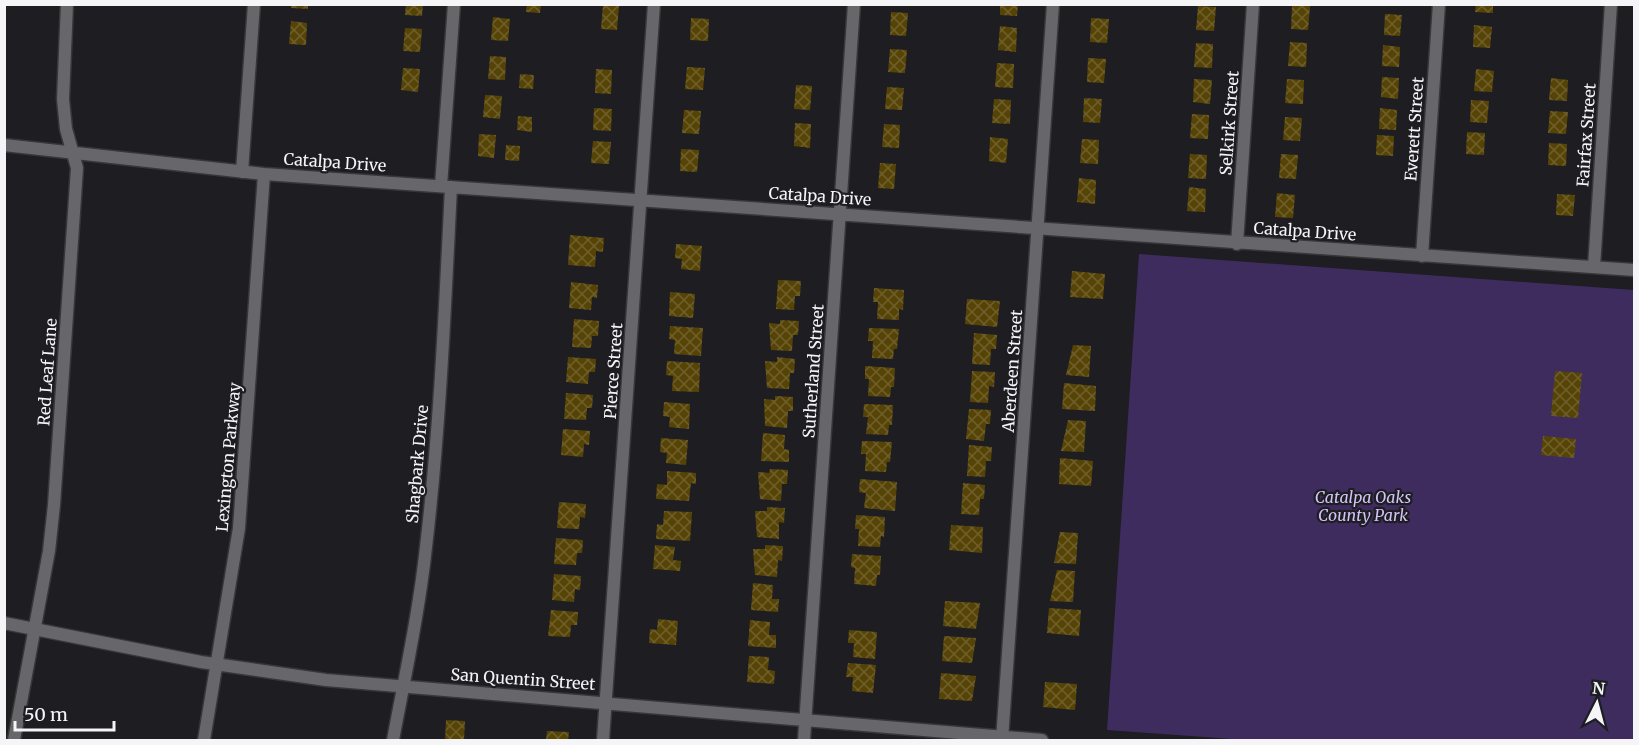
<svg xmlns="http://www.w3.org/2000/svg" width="1639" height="745" viewBox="0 0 1639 745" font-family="Merriweather,serif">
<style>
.park{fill:#3e2c5f}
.building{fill:url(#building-cross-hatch)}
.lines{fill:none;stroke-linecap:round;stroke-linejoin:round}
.street-casing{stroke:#373739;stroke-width:15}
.street{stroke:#67666a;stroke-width:12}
.labels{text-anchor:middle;stroke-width:4.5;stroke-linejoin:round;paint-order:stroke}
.street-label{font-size:16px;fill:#f5f4f7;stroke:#1e1d21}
.park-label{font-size:16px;font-style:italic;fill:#d2c3f9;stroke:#1e1d21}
</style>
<defs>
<pattern id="building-cross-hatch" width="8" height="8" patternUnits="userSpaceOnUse" patternTransform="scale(1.5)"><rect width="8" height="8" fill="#564406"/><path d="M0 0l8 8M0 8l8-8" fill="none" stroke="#6f602b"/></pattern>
</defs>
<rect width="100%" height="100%" fill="#1e1d21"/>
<path class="park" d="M1139,254L1634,290V740H1246L1107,730Z"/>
<path class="building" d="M291,4H308V9L291,8Z
M406,4H423L422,16L405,15Z
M527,4H541L540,13L526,12Z
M1000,4H1018L1017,16L1000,15Z
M1476,4H1493V13L1475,12Z
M603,5L619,6L617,30L601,29Z
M1292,5L1310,6L1308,30L1291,29Z
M1198,6L1216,7L1214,31L1196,30Z
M891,12L908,13L906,36L890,35Z
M1385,14L1402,15L1400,36L1384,35Z
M493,17L510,19L508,41L491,40Z
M691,18L709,19L708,41L690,40Z
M1091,18L1109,19L1107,43L1090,42Z
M291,21L307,23L306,45L289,44Z
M1474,25L1492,27L1490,48L1473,47Z
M1000,26L1017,28L1016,52L998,50Z
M405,28L422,29L420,52L403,51Z
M1290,42L1307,43L1306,67L1288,66Z
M1196,43L1213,44L1212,68L1194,67Z
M1383,45L1400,47L1399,67L1382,66Z
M890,49L907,50L905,73L888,72Z
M490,56L506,57L505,80L488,79Z
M1088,58L1106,59L1104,83L1087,82Z
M997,63L1014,64L1013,88L995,87Z
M687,67L705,68L703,90L685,89Z
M403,68L420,69L418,92L401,90Z
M596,69L612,70L611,94L595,93Z
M1476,69L1494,71L1492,92L1474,91Z
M520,74L534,75L533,89L519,88Z
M1382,77L1399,78L1398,99L1381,97Z
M1551,78L1568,80L1567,101L1549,100Z
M1194,79L1212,80L1210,104L1193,102Z
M1287,79L1304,80L1303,104L1285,103Z
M796,85L812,86L810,110L794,109Z
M887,87L904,88L902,110L885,109Z
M485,95L502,96L500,119L483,117Z
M1084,98L1102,99L1100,123L1083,122Z
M994,99L1011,100L1010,124L992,123Z
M1471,100L1489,101L1487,123L1470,122Z
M594,108L612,109L611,131L593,130Z
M1380,108L1397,110L1396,130L1379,129Z
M684,110L701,111L699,134L682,133Z
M1550,111L1568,112L1566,134L1548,133Z
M1192,114L1209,115L1208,139L1190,138Z
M518,116L532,117V132L517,130Z
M1285,117L1302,118L1300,141L1283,140Z
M795,123L811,124L810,148L794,146Z
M884,124L900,125L899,148L882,147Z
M1467,132L1485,133L1484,155L1466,154Z
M479,134L496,135L494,158L478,156Z
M1377,135L1394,136L1393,156L1376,155Z
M990,137L1008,139L1006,163L989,161Z
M1082,139L1099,140L1098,164L1080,163Z
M593,141L611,142L609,164L591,163Z
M1549,143L1567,144L1566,166L1548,165Z
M506,145L520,146L519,161L505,160Z
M681,149L699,150L697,172L680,171Z
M1190,154L1207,155L1206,179L1188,178Z
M1281,154L1298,155L1296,179L1279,178Z
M880,163L896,164L894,189L878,188Z
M1079,178L1096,180L1095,204L1077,202Z
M1189,187L1206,189L1205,212L1187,211Z
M1277,193L1295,195L1293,218L1275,217Z
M1557,194L1575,195L1573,216L1556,215Z
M570,235L604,238L603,252L596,251L595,267L568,265Z
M676,244L702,246L700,271L681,269L682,259L675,258Z
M1072,271L1105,274L1103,299L1070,297Z
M778,280L801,281L800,296H795L794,310L776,309Z
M571,282L598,285L597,298L592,297L591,310L569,308Z
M874,288L904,290L903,310L899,309V320L877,319L878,302H873Z
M670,292L695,294L693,318L669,316Z
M967,299L1000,301L997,327L965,324Z
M574,319L599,321L598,336H592L591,348L572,347Z
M780,320L799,321L798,335H793L792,351L771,350L769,323L780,324Z
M670,326L703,328L701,356L674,354L675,340L669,339Z
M869,328L899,329L897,349H894L893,359L872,358L873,341H868Z
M974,333L997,335L996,349H991L990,365L972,364Z
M1073,345L1091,346L1089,377L1066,375Z
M568,357L596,359L595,372H589L588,384L566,382Z
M777,357L795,359L794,373H790L789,389L767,388L765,361L777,362Z
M667,361L700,363L699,392L672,391L673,376L666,375Z
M865,366L895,368L894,387H891L890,397L868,396L869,379H865Z
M972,371L995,372L994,387L989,386L988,403L970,402Z
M1555,371L1582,373L1578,418L1551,416Z
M1064,383L1096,386L1095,411L1062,409Z
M566,393L593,395L592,408H587L586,420L564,419Z
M775,396L793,397V411H788L787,428L765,426L764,399L775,400Z
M664,402L690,404L689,429L669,427L670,417L663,416Z
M864,404L893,405L892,425H889L888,435L866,434L868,417H863Z
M969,409L991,410L990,424H986L984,441L966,439Z
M1068,420L1086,421L1084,452L1061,451Z
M563,429L590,431L589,445L584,444L583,457L561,455Z
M763,433L785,435L784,449L789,450V462L761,461Z
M1543,436L1576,439L1574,458L1541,455Z
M661,438L688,440L686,465L666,463L667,453L660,452Z
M862,441L892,442L890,462H887L886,472L865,471L866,454H861Z
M969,445L992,447L991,461H986L985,477L967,476Z
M1060,458L1093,461L1091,486L1059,484Z
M770,469L788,470L787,484H782L781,501L760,499L758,472L769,473Z
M667,471L696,473V484L691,483L689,501L656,499L657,484L667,485Z
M860,479L897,482L895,511L864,508L866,493L859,492Z
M963,483L985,485L984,499H980L979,515L961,514Z
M559,502L586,504L585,518L580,517L579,529L557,528Z
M767,507L785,508L784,523L779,522V539L757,537L755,511H767Z
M664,511L692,512L690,541L656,539L657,524L663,525Z
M856,515L885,517L884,537L881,536L880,547L858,546L859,529H855Z
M951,525L983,527L982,553L949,550Z
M1060,532L1078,533L1076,564L1054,563Z
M556,538L583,540L582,553H577L576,565L554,564Z
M655,545L675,547L673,560L681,561L680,571L653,569Z
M765,545L783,546L782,561L778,560L777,577L755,575L753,549H765Z
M852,554L881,556L880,575H877L876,586L854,584L855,568L851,567Z
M1057,570L1075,571L1073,602L1050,601Z
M554,574L581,576L580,590L575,589L574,602L552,600Z
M753,583L773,585L772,599H779L778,612L751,610Z
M945,601L980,603L976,629L943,626Z
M1049,608L1081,610L1079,636L1047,633Z
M551,610L578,612L577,625H571L570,637L548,636Z
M658,619L678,621L676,645L649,643L650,629L657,630Z
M750,620L770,622L769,635H776V648L748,646Z
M849,630L877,632L875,659L853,657L854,643H848Z
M944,636L976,638L972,663L942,661Z
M749,656L769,657L768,670L775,671L774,684L747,682Z
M848,663L876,665L873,693L852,691L853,677H846Z
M941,673L976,676L972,701L939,699Z
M1045,682L1077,684L1075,710L1043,707Z
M446,720L465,721L464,740H445Z
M547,731L569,732L568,740H546Z"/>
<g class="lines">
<defs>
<path id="street" d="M4,145L264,174L1634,270
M242,172L254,4
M441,186L454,4
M1237,244L1253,4
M1422,256L1439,4
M1594,267L1611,4
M4,623L201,662L326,680L1042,740
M14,740L49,551L54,505L77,168L66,129L63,99L67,4
M204,740L239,528L264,174
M393,740C405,676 419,612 426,547C440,428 445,307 451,187
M603,740L654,4
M804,740L854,4
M1002,740L1053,4"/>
</defs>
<use href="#street" class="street-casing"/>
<use href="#street" class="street"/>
</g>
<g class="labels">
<g class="street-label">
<text transform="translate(1229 123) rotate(-86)" y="6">Selkirk Street</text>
<text transform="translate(1414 129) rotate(-86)" y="6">Everett Street</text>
<text transform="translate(1586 135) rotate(-86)" y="6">Fairfax Street</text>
<text transform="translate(335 162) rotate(4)" y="6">Catalpa Drive</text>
<text transform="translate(820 196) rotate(4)" y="6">Catalpa Drive</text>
<text transform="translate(1305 231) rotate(4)" y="6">Catalpa Drive</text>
<text transform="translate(613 371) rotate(-86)" y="6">Pierce Street</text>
<text transform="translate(813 371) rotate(-86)" y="6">Sutherland Street</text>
<text transform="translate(1012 371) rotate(-86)" y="6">Aberdeen Street</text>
<text transform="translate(47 372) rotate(-86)" y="6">Red Leaf Lane</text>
<text transform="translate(228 457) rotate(-85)" y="6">Lexington Parkway</text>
<text transform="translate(417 464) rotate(-85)" y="6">Shagbark Drive</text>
<text transform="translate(523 679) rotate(4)" y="6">San Quentin Street</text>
</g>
<g class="park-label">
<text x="1363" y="503">Catalpa Oaks<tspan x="1363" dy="18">County Park</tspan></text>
</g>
</g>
<rect width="1639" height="745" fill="none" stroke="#f5f4f7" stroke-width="12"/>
<g transform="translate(1597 703) rotate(6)" stroke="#1e1d21" stroke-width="4.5" paint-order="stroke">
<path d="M0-4.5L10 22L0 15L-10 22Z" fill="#f5f4f7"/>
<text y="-9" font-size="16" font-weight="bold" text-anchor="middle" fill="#f5f4f7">N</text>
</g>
<path d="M15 721v9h99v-9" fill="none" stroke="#f5f4f7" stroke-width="3"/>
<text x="24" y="721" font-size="18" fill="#f5f4f7" stroke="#1e1d21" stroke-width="4.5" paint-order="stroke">50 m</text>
</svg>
